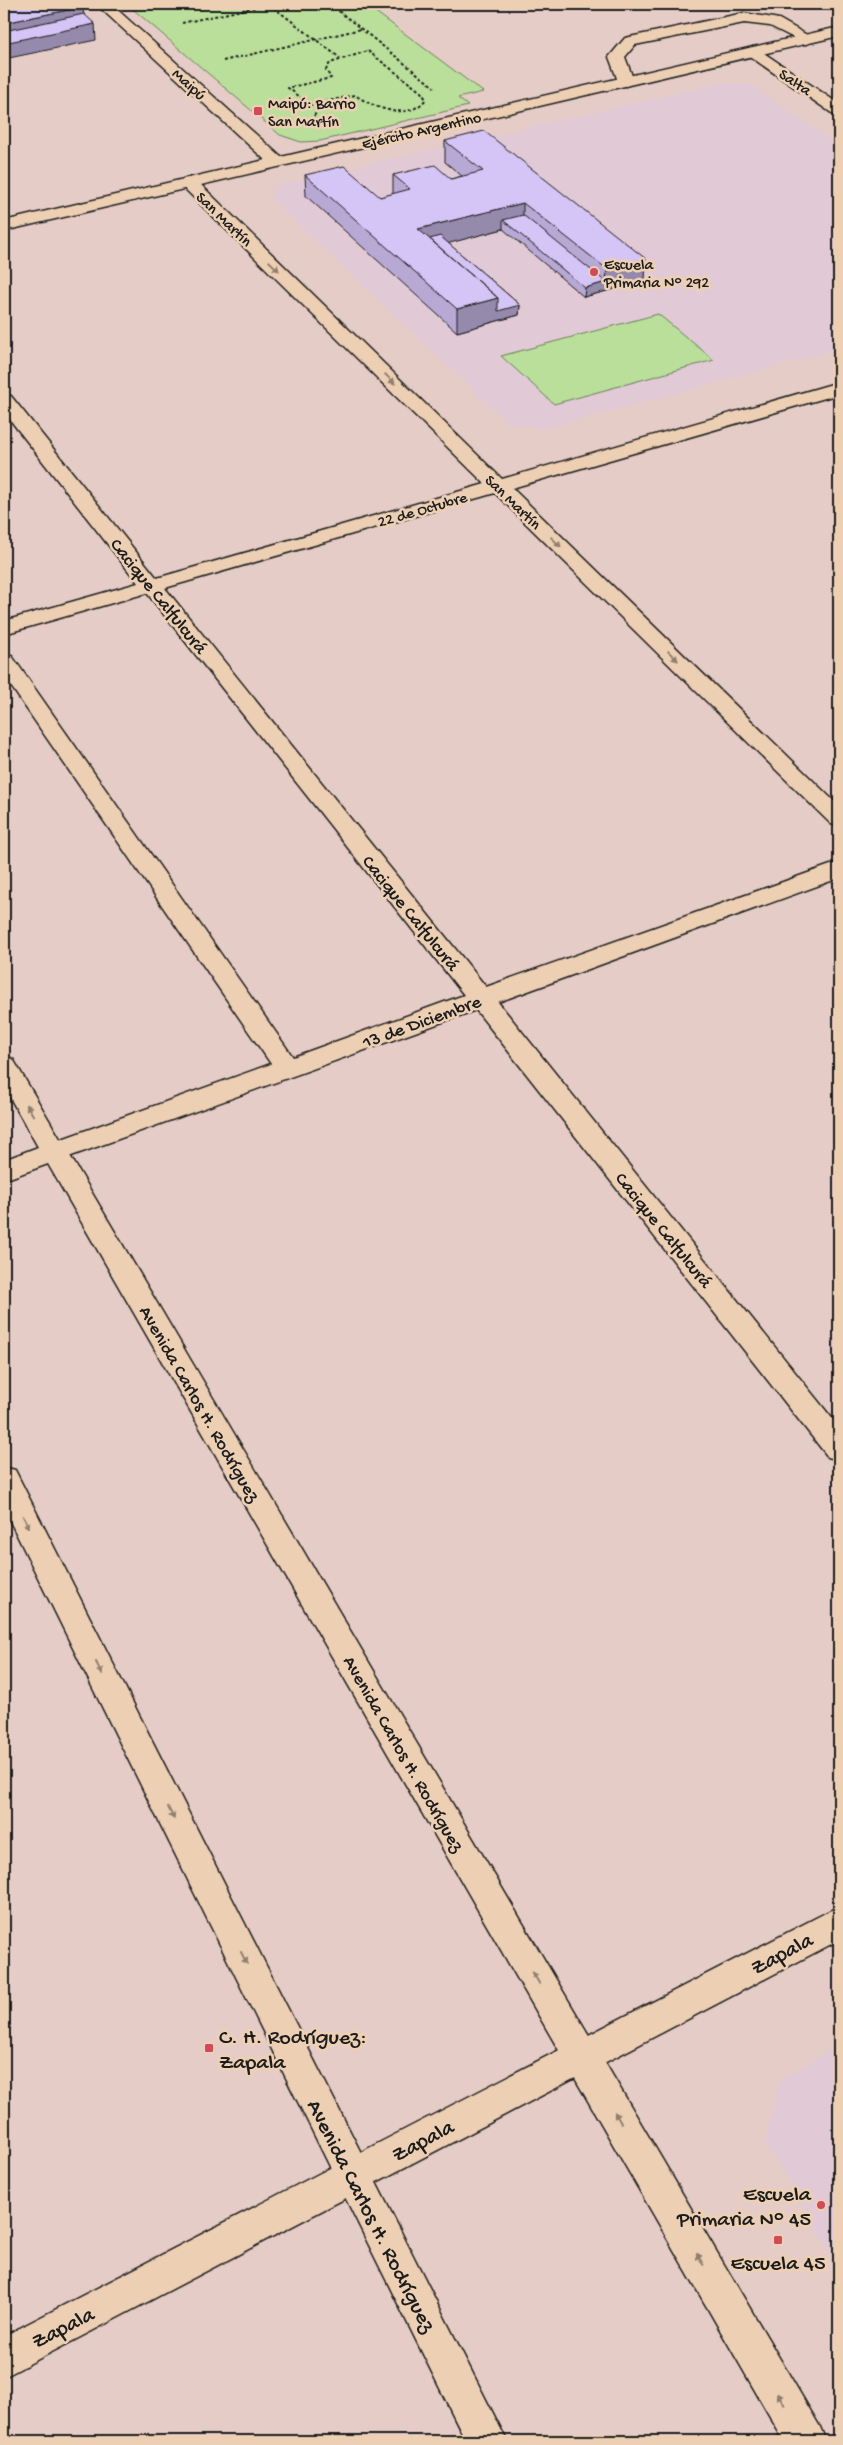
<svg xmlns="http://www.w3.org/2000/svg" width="843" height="2445" viewBox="0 0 843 2445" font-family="'Gochi Hand',sans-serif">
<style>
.built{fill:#e1cad5}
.green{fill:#b9df9a;stroke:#6a7e5b}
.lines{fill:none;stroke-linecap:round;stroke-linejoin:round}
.lane-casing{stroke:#1c1c1c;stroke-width:3}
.street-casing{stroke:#1c1c1c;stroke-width:3}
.secondary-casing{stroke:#1c1c1c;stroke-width:3}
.path{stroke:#1c1c1c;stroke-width:2;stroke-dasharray:3 2.5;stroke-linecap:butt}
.lane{fill:#edd0b3;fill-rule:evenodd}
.street{fill:#edd0b3;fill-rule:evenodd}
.secondary{fill:#edd0b3;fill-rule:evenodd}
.wall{fill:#b7a9d4;stroke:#1c1c1c}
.shaded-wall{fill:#9589ac;stroke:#1c1c1c}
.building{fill:#d5c4f6;stroke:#1c1c1c}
.oneway{fill:#8f7f6f}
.poi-dot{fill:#d1495b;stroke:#edd0b3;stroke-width:2}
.labels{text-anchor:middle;stroke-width:5;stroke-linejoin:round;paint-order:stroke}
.far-street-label{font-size:16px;fill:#1c1c1c;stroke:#edd0b3}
.far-poi-label{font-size:16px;fill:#1c1c1c;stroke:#edd0b3;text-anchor:start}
.street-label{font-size:19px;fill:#1c1c1c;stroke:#edd0b3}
.near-street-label{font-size:22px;fill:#1c1c1c;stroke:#edd0b3}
.near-poi-label{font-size:22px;fill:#1c1c1c;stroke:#edd0b3;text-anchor:start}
</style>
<rect width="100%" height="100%" fill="#e6ccc7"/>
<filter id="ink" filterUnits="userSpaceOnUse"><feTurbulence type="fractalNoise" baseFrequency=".02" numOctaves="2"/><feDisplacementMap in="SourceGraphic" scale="10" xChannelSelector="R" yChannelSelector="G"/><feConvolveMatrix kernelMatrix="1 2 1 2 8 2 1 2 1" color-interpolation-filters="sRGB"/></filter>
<g filter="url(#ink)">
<path class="built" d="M726,82L751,85L839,146V349L545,429L509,424L268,196L275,194L271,190L279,189L276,185Z
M839,2046V2267L765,2143L780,2079Z"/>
<path class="green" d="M127,4H365L483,92L458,98L468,106L320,141L301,142L280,135Z
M658,314L714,360L554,404L501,356Z"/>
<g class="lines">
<defs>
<path id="lane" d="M744,13L779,19L814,39L806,44L770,26L744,23L635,45L625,57L634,81L626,86L618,81L609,57L625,38Z"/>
<path id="street" d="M753,47L758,49L839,104V116L833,114L748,55L745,52L748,49Z
M189,178L195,179L502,479L839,382V394L512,488L839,806V826L831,824L495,493L165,588L486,987L839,862V878L498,1002L839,1427V1460L828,1457L476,1010L63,1159L54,1162L45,1159L41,1152L45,1145L271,1064L4,676V655L12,656L293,1057L464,995L147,593L4,634V621L138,583L4,412V394L11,396L157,578L485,484L183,187L181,183L183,179Z
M839,1906V1940L4,2377V2336Z"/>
<path id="secondary" d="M96,4H111L281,157L839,27V36L4,231V221L265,160Z
M4,1056L13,1059L820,2427L826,2441H784L48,1164L4,1180V1160L38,1147L4,1087Z
M4,1467L15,1470L507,2441H466L4,1509Z"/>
</defs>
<use href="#lane" class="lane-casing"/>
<use href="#street" class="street-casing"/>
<use href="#secondary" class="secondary-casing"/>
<path class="path" d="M269,4L340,58
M330,4L434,87
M182,23L270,4
M368,51L421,92L426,99C409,122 374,108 355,95L311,105L288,88L331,78L326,70L330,63Z
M223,61L361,29
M314,116L321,104"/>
<use href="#lane" class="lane"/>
<use href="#street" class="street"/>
<use href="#secondary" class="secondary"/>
</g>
<path class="wall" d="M445,141L645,281L584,297L503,229L448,243L520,305L519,315L457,332L306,196L305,175L380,197L393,194V175L451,179L462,176L445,162Z"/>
<path class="shaded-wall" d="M83,7L85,26L95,24L96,40L4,59V23Z
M523,203V224L503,220V229L427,249L418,229Z
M646,259L645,281L584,297L585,288L606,282L607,269Z
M498,298L520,305L519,315L457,332V309Z"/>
<path class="building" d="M4,4H80L83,7L4,23Z
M84,14L95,24L4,43V31Z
M484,131L646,259L607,269L523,203L418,229L498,298L457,309L305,175L344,166L380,197L410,189L393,175L435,165L451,179L483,171L445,141Z
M523,215L606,282L585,288L503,220Z
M440,236L520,305L498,311V298L430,239Z"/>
<defs><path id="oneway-solid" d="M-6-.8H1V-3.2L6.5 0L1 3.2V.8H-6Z" transform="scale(1.25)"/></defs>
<g class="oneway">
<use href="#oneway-solid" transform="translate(274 266) rotate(44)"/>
<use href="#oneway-solid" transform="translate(390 379) rotate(44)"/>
<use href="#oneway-solid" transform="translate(556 542) rotate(44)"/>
<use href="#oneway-solid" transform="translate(673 656) rotate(44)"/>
<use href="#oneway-solid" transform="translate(30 1110) rotate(-120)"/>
<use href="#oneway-solid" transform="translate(26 1522) rotate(63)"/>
<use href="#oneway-solid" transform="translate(99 1668) rotate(63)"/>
<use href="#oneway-solid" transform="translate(171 1813) rotate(63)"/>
<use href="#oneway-solid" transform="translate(244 1958) rotate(63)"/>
<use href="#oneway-solid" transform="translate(536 1978) rotate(-120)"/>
<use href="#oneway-solid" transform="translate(618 2118) rotate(-120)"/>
<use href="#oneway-solid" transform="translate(700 2259) rotate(-120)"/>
<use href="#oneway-solid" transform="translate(781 2399) rotate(-120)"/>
</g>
</g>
<g class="poi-dot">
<rect x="253" y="106" width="10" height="10" rx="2.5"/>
<circle cx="594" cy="272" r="5"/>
<rect x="204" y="2043" width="10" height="10" rx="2.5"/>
<circle cx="821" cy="2205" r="5"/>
<rect x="773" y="2235" width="10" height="10" rx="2.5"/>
</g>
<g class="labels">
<g class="far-street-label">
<text transform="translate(796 81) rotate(34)" y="6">Salta</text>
<text transform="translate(190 83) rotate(42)" y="6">Maipú</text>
<text transform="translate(421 129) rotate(-13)" y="6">Ejército Argentino</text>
<text transform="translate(225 218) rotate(44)" y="6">San Martín</text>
<text transform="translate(514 501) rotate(44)" y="6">San Martín</text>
<text transform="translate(422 508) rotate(-16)" y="6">22 de Octubre</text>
</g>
<g class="far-poi-label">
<text x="268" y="108">Maipú: Barrio<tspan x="268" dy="18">San Martín</tspan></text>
<text x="604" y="269">Escuela<tspan x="604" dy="18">Primaria N° 292</tspan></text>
</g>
<g class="street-label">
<text transform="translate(160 595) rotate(51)" y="7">Cacique Calfulcurá</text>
<text transform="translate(412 912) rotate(51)" y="7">Cacique Calfulcurá</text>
<text transform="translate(421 1020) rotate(-20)" y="7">13 de Diciembre</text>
<text transform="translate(665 1229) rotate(51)" y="7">Cacique Calfulcurá</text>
<text transform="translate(201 1403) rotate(60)" y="7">Avenida Carlos H. Rodríguez</text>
<text transform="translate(405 1753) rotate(60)" y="7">Avenida Carlos H. Rodríguez</text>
</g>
<g class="near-street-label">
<text transform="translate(781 1952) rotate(-28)" y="8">Zapala</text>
<text transform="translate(422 2139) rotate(-28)" y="8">Zapala</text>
<text transform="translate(373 2215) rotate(63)" y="8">Avenida Carlos H. Rodríguez</text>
<text transform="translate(62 2326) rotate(-27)" y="8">Zapala</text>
</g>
<g class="near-poi-label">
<text x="219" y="2043">C. H. Rodríguez:<tspan x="219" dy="25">Zapala</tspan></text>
<text x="811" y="2200" text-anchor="end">Escuela<tspan x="811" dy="25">Primaria N° 45</tspan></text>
<text x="778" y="2269" text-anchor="middle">Escuela 45</text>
</g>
</g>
<rect width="843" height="2445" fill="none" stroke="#edd0b3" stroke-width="20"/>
<rect x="10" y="10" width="823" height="2425" fill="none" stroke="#1c1c1c" stroke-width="2" filter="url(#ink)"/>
</svg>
